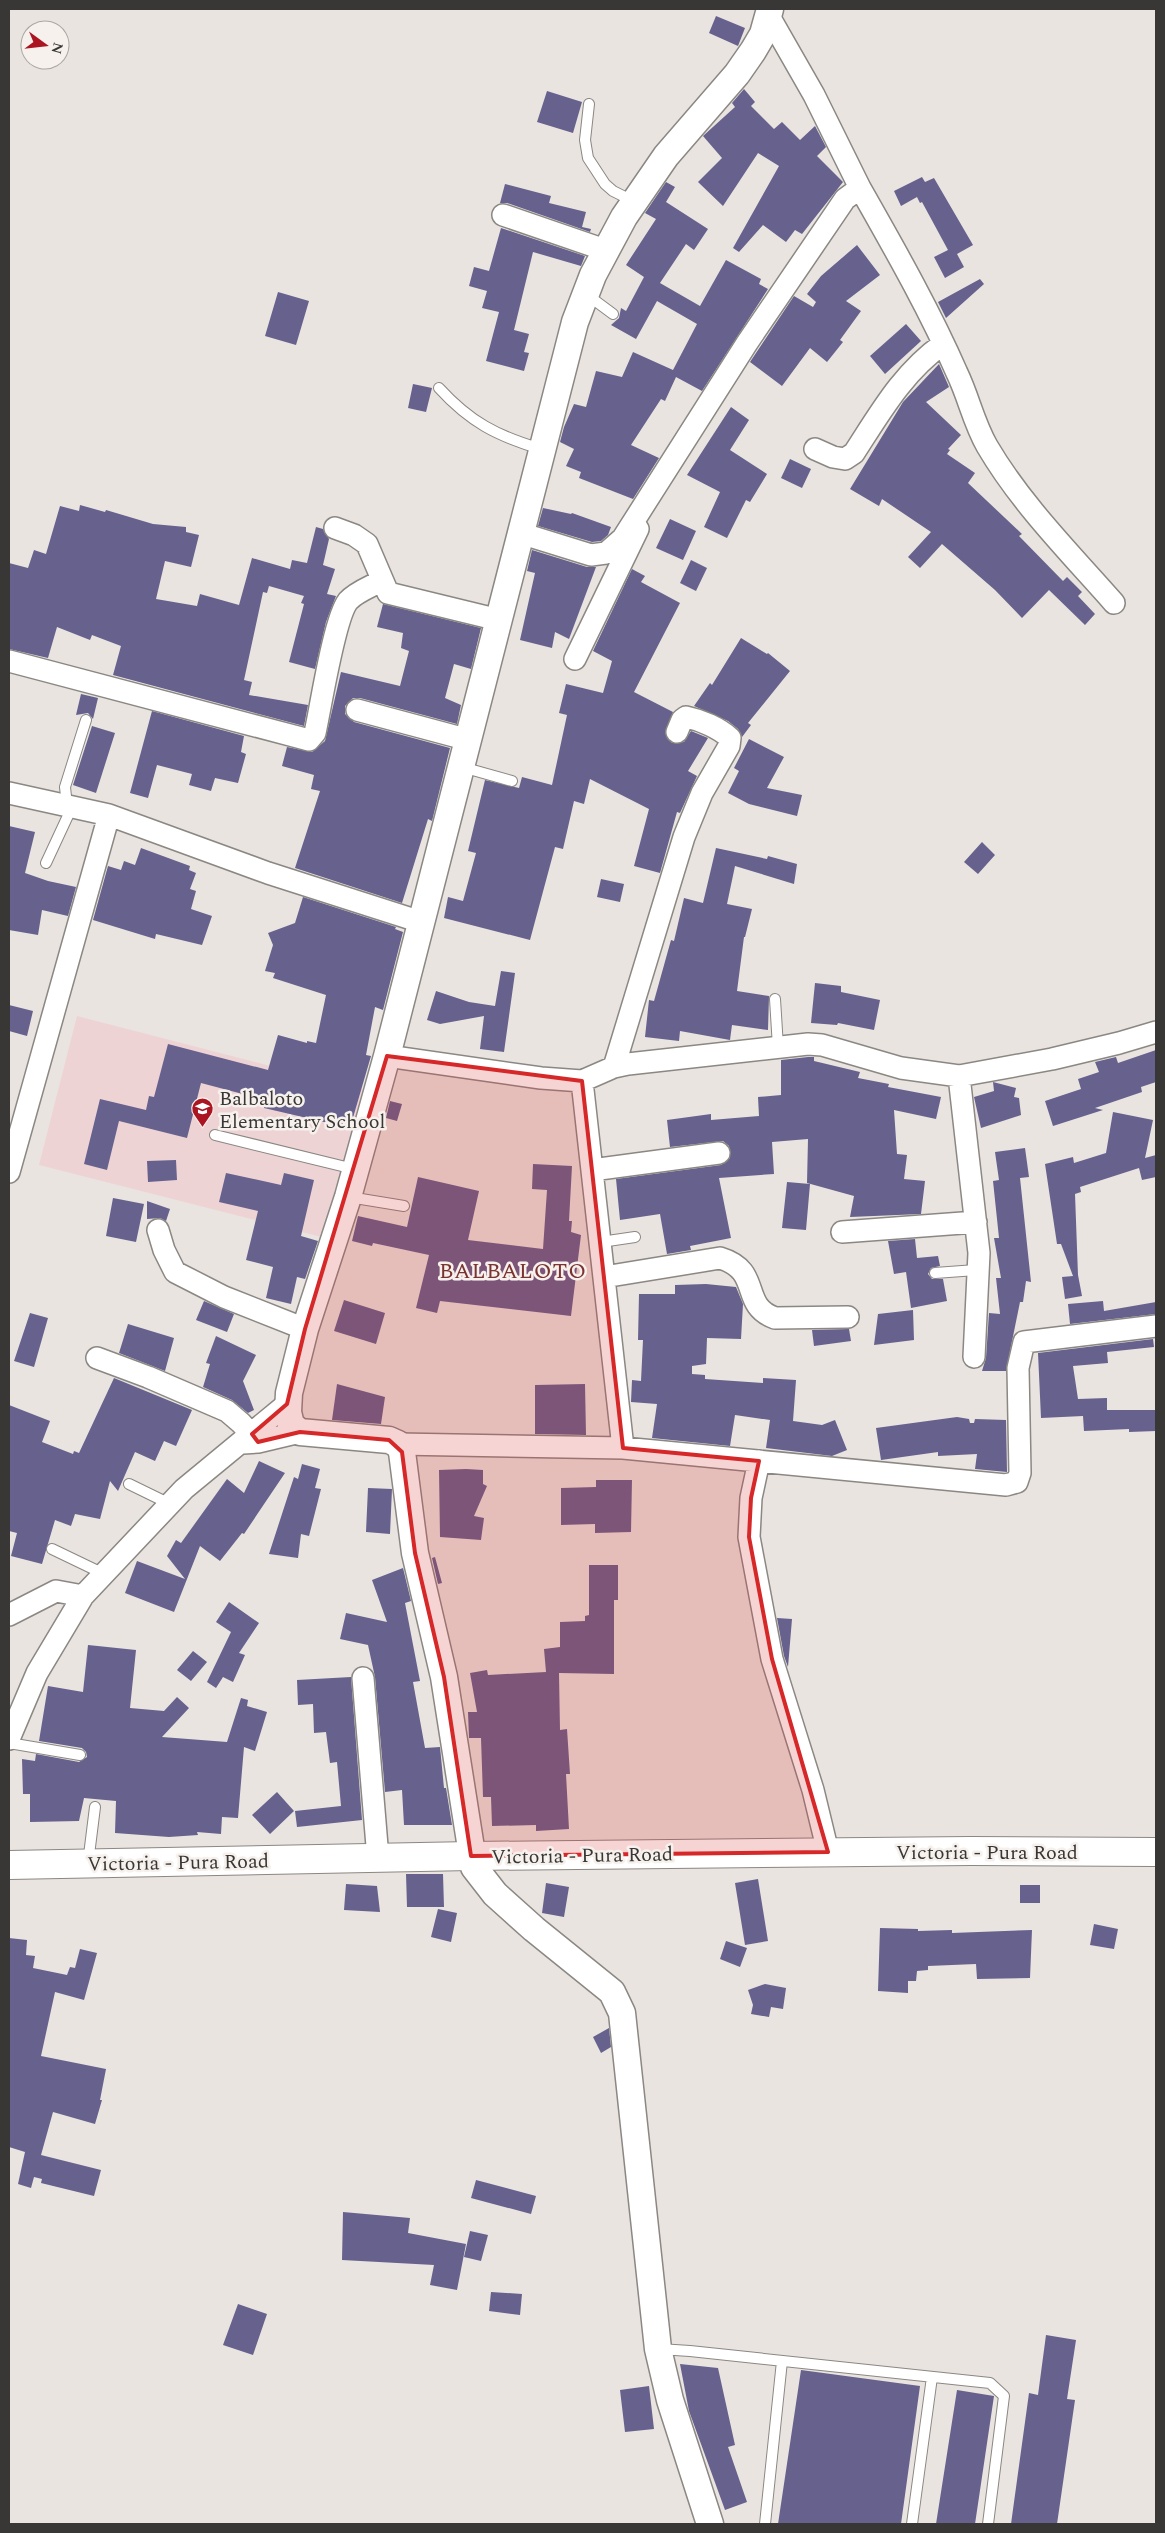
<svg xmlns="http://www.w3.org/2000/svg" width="1165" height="2533" viewBox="0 0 1165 2533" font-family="Spectral,serif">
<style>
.education{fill:#eed3d5}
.building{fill:#67618e}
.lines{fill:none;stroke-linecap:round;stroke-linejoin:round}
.service-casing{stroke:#8b8783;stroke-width:12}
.minor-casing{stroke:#8b8783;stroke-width:24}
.tertiary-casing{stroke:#8b8783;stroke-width:29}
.secondary-casing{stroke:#8b8783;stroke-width:30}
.service{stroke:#fff;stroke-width:10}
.minor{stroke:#fff;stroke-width:21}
.tertiary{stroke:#fff;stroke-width:26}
.secondary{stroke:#fff;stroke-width:28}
.marked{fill:#d62828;fill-opacity:0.2;stroke:#d62828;stroke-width:4;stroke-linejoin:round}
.labels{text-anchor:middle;stroke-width:5;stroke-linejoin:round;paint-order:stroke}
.poi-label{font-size:20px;fill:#393735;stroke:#f6f1ed;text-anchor:start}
.street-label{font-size:20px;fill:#393735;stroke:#f6f1ed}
.quarter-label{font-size:22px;letter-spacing:1px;fill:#7a3330;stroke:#f6f1ed}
</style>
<rect width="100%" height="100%" fill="#e9e4df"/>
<path class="education" d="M77,1016L367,1091L329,1239L39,1165Z"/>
<path class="building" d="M716,16L745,28L738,46L709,33Z
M744,89L755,102L751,106L774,129L782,122L800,140L815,126L826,147L817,156L843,182L802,234L795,230L786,242L763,225L739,252L733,248L779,166L758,153L723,206L698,182L722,158L703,136L735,107L732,103Z
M547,91L582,102L573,133L537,122Z
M922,177L925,182L934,178L973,245L957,254L964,267L945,278L934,257L948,250L922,202L920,203L917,197L901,206L894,191Z
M666,182L675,187L666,202L708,229L694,250L686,244L660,283L700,306L726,260L761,279L759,284L768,289L702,391L676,377L665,401L661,399L631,445L659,458L633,499L579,478L581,472L566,466L574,449L560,442L564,427L574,404L586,407L596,371L622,377L633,352L673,370L697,324L657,301L636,339L611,325L619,318L621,308L626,311L644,277L626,265L656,219L645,213Z
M505,184L551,196L549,203L586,212L582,227L591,229L590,232L507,203H500Z
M501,228L585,256L581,266L533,252L514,330L529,334L524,352L529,353L524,371L486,361L499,312L482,308L487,291L469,286L474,267L489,271Z
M857,245L880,275L846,301L861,311L840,340L843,342L827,362L810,348L782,386L750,362L794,296L813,307L816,302L807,294L821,276Z
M980,279L984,284L946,318L938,302Z
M278,292L309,301L296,345L265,336Z
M906,324L921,341L885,374L870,356Z
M939,364L949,387L926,402L961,435L948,449L950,450L947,454L975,473L968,483L1022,534L1019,536L1063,581L1067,577L1082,592L1078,596L1095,614L1085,625L1049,590L1022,618L995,590L942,544L920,568L908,557L931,532L882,499L879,506L850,489L903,402Z
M413,384L432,388L426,412L408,408Z
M731,407L749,420L730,450L767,474L750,502L746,500L727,538L704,527L720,492L687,475Z
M790,459L811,469L802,488L781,478Z
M80,505L105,512L106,510L153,524L186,527V532L199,535L191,567L165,561L156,599L197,606L200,594L239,605L252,558L290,569L292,560L307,563L316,527L323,529L329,539L323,565L335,569L327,594L336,596L326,622L315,669L289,662L304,604L301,603L304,596L269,586L267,593L263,592L244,680L252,682L249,695L308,705L304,726L113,675L121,646L92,635L90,640L57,627L48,658L9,649V563L28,568L34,550L46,554L60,506L79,511Z
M543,508L571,514L572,513L611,527L608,535L601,541L592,542L538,526Z
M670,519L696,531L683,560L656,548Z
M532,550L587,567H596L569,639L555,632L552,648L520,640L535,573L527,571Z
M691,560L707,568L696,591L680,583Z
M632,569L645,576L641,582L680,603L634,692L673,712L665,733L672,743L684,742L691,731L708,738L688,771L697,776L680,813L677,812L660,873L634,866L649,809L590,779L584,804L574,801L563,849L555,847L530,940L444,918L448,897L463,901L476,853L468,851L485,780L519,788L522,777L552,785L567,715L559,713L566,684L603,693L612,661L593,651Z
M383,604L481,628L471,669L454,664L445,698L461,705L457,724L360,698H353L345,706V714L354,722L450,748L432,821L428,819L402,903L295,868L320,791L311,789L314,775L282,766L287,747L312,752L325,741L341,672L400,686L409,651L401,648L403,633L377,627Z
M741,638L767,654L768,653L790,671L748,723L751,725L742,737L738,729L728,721L694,706L710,683L712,685Z
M81,694L98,698L93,719L88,713L76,715Z
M152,711L244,736L241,752L246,754L238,783L215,778L211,791L189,785L192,774L157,765L148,798L130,793Z
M92,726L115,733L96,793L73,785Z
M749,739L784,757L767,788L802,795L797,816L749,804L728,793L739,771L734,768Z
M9,826L35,832L25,873L48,881L76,887L68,916L42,910L38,935L9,930Z
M982,842L995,855L978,874L964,862Z
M141,848L190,866L189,870L196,873L190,889L196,891L191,909L212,916L202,945L156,934L155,939L93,920L108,866L121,870L124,861L135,865Z
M716,848L767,859L768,856L797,864L794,884L735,866L727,904L752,909L745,937H744L737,991L769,996L768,1030L732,1025L730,1040L680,1031L679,1041L645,1037L649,1000L654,1001L671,940L674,941L684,898L703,903Z
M601,879L624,884L620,902L597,897Z
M303,897L396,927L395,929L403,932L383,1010L375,1007L366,1055L371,1056L350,1128L264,1108L266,1100L201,1083L187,1138L119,1121L107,1170L84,1164L100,1099L146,1110L149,1096L154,1097L168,1044L268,1070L278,1035L307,1043V1041L316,1043L326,995L273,978L275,973L265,971L273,945L268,933L295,923Z
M501,971L515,973L504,1052L480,1049L484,1016L440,1024L427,1020L436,991L469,1002L495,1006Z
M815,983L841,986V992L880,1000L874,1030L838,1023L837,1025L811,1023Z
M9,1005L33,1011L27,1036L9,1031Z
M1156,1050V1082L1141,1087L1142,1092L1095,1108L1103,1110L1053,1126L1045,1101L1081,1089L1078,1079L1099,1072L1095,1062L1116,1057L1118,1063Z
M808,1057H814V1061L860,1072L858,1078L889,1084L888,1087L941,1097L936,1119L894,1110L897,1154L907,1155L904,1179L925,1181L921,1214L850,1217L854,1196L807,1183L808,1139L772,1142L774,1174L719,1178L731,1238L690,1246L691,1250L667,1254L660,1214L620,1220L616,1179L721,1165L730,1158L729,1146L723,1141L670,1147L667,1120L711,1114V1120L759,1116L758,1097L781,1095V1060Z
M993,1082L1016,1088L1014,1097L1019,1098L1021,1115L981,1128L974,1097L994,1091Z
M390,1101L402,1104L397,1121L386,1118Z
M1113,1112L1153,1120L1145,1158L1156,1155V1177L1142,1180L1139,1168L1080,1187L1081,1192L1075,1194L1078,1275L1082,1296L1065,1299L1062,1277L1073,1276L1061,1244H1057L1045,1164L1073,1157L1074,1163L1106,1153Z
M1025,1148L1029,1177L1020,1178L1031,1282L1026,1281L1023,1302H1020L1006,1371H982L986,1358L989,1313L1000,1314L996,1278H1001L994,1238H999L993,1181L999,1180L995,1152Z
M176,1160L177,1180L148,1182L147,1161Z
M533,1164L572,1166L569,1221H572L571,1232L581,1235L571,1316L440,1301L437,1313L416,1308L429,1255L373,1243L372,1246L352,1241L358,1216L407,1227L418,1177L479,1191L468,1240L543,1249L547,1190L532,1189Z
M226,1173L281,1185L284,1173L314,1180L301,1236L318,1241L305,1279L297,1277L291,1304L266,1298L273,1267L246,1260L258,1211L219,1202Z
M787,1182L810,1184L806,1230L782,1228Z
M113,1198L144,1204L136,1242L106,1236Z
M147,1201L170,1209L166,1221L160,1218L147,1219Z
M915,1239L917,1258L938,1256L940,1266L931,1268L928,1274L932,1279H943L947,1301L911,1308L906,1272L894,1274L888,1241Z
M706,1284L736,1287L743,1304L741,1339L707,1338L706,1364L692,1366V1374L705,1375V1379L763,1383V1378L796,1380L793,1421L822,1425L835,1420L847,1450L832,1456L766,1448L770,1420L735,1415L730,1446L652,1438L657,1404L631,1402L632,1380L641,1381L643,1340H638L639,1294H675V1285Z
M344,1300L385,1313L376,1344L334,1331Z
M204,1301L234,1314L227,1332L196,1320Z
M1103,1301L1104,1311L1156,1302V1314L1070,1324L1068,1304Z
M913,1310L914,1340L874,1345L878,1314Z
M30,1313L48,1318L34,1367L14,1361Z
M128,1324L174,1338L165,1371L119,1353Z
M849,1329L851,1341L814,1346L812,1330Z
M216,1336L256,1355L243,1381L254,1410L248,1413L232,1400L203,1387L210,1364L206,1363Z
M1153,1339L1154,1347L1107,1352L1108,1363L1073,1366L1078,1399L1107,1398V1410H1156V1431L1129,1432V1429L1084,1431L1083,1416L1041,1418L1038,1353Z
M114,1378L192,1410L176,1446L164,1441L155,1461L135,1452L118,1491L110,1481L100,1519L75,1514L71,1526L55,1520L42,1564L11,1556L17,1533L9,1531V1405L50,1421L42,1442L73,1454L74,1451L79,1453Z
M337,1384L385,1397L381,1424L332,1420Z
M585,1384L586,1435L535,1434V1385Z
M957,1417L969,1419L970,1423H974L975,1419L1006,1420L1007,1472L975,1469L977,1454L938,1456V1452L881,1460L876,1428Z
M259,1461L285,1473L244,1534L242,1533L220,1561L200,1546L174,1612L125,1593L137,1561L185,1579L167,1556L176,1540L181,1543L227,1479L244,1493Z
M302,1464L320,1469L315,1488L321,1489L309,1536L301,1534L298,1558L269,1554L294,1477L298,1479Z
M466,1469L483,1470V1484L487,1486L474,1516L484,1518L481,1540L440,1537L439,1470Z
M596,1480H632L631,1532L595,1533V1524L561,1525V1488L596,1487Z
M368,1488L392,1489L390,1534L366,1532Z
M435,1557L442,1583L438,1584L432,1558Z
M589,1565H618V1600H614V1674L559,1673L560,1730L567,1729L570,1774H566L569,1829L536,1831V1825L492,1826L491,1797H483L481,1738H469L468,1712H477L470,1673L487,1670L488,1675L546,1672L544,1649L560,1647V1622L585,1621V1616L589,1615Z
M403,1568L411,1601L405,1603L420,1681L413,1682L425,1748L440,1747L444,1788H446L452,1825H404L402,1790L385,1792L375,1677L368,1645L340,1639L346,1613L387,1622L372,1580Z
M229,1602L259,1623L239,1653L245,1655L233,1682L223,1677L216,1688L207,1682L231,1632L216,1622Z
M777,1618L792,1619L788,1667L784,1656Z
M88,1645L136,1650L130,1708L164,1711L177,1697L189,1708L162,1737L227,1742L241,1698L248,1700L247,1706L267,1712L255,1751L244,1747L238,1818L222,1817L221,1834L197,1832L198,1835L169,1837L115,1833L116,1801L84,1798L79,1821L30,1822V1794H23L22,1759L35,1761L36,1754L79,1762L87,1757L86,1752L82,1748L39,1741L48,1686L83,1692Z
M193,1651L207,1662L191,1681L177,1670Z
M351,1677L362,1820L297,1827L295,1811L341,1806L337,1762L330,1763L326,1732L314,1733L313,1704L298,1705L297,1680Z
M277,1792L294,1811L270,1834L252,1815Z
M406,1874H443L444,1907H407Z
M758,1879L768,1941L745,1945L735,1883Z
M546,1883L569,1887L564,1917L542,1913Z
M346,1884L377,1886L380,1912L344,1910Z
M1020,1885H1040V1903H1020Z
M438,1909L457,1913L451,1942L431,1937Z
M1094,1924L1118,1929L1114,1949L1090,1945Z
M880,1928L918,1929V1931L952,1930V1933L1032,1930L1030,1978L977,1979L976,1964L928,1966V1970L917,1971L916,1981H908V1993L878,1991Z
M9,1938L27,1940L26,1955L35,1956L33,1968L67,1975L70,1967L75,1968L80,1949L97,1953L84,2000L55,1992L41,2056L106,2069L100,2100H102L95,2124L53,2112L41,2155L101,2170L94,2196L41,2183L42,2179L34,2177L31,2188L18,2184L25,2152L9,2147Z
M726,1941L747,1948L740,1967L720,1959Z
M765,1984L786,1988L783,2009L771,2007L769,2017L751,2014L753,2005L748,1990Z
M609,2028L611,2047L601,2053L593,2037Z
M476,2180L536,2196L531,2214L471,2198Z
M343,2212L410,2218L408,2233L466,2244L457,2290L430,2285L434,2265L342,2260Z
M470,2231L488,2235L481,2261L464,2257Z
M491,2292L522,2294L520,2315L489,2311Z
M238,2304L267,2314L253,2355L223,2345Z
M1046,2335L1076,2340L1067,2399L1075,2400L1057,2524H1011L1029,2393L1038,2395Z
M680,2364L718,2368L735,2445L728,2447L747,2502L725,2510L689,2411Z
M801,2370L920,2386L901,2524H778Z
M649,2386L654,2429L625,2432L620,2390Z
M957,2390L994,2396L975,2524H936Z"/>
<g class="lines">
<defs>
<path id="service" d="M589,104L585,140L588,158L605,184L613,191L633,201
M586,294L613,314
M439,388C470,422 497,436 541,449
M462,767L512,781
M67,806L65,787L86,720
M46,863L72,807
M775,999L778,1047
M215,1135L354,1169
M349,1197L404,1206
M601,1242L635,1237
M935,1273L976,1270
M129,1484L170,1504
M52,1549L104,1574
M9,1743L80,1755
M88,1863L95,1807
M659,2349L690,2351L990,2383L1004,2396L988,2524
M765,2524L782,2361
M912,2524L932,2377"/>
<path id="minor" d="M860,188C894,248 929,309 957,373C969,398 973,421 987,446C1021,504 1070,553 1114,603
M503,215L605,250
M815,449L833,457L845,459L854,453C880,413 903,372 943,344
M335,528L354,535L367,544L388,593L499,620
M520,533L591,555L606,553L623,538L747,343L845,199L860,188L814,95L770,18
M575,659L638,529
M9,661L309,740L315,733C321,706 334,619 348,601C356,592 370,587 381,581
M357,710L469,740
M9,793L109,815L268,873L421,922
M387,1056L541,1078L582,1081L623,1448L398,1444
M614,1067L684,837L702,793L729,746L730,738C719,728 701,720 686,717L682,720L677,732
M959,1076L979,1253L974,1357
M582,1081L614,1067L628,1064L808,1044L822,1045L901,1068L959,1076L1052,1059L1119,1043L1156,1032
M592,1170L719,1153
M9,1172L109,815
M158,1230L164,1250L175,1272L224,1297L305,1329
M842,1232L976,1222
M604,1277L720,1258C763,1271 739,1305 775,1318L848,1317
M97,1358L148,1377L227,1411L241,1423L258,1442
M243,1443L258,1442L300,1432
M623,1448L1006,1485L1017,1482L1020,1473L1018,1368L1024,1342L1156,1326
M759,1461L751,1498L749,1537L772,1659L813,1790L828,1852
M9,1615L56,1591L83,1596
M363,1678L378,1858
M9,1739L37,1673L83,1596L184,1489L287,1404"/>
<path id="tertiary" d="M710,2524L670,2400L658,2349L622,2013L612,1992L534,1929L495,1894L474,1867L444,1677L415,1553L402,1452L398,1444L389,1440L300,1432L291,1425L288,1412L289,1393L305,1329L348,1197L387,1056L575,322L593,275L624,217L666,156L737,74L753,51L763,34L770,9"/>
<path id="secondary" d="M9,1865L471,1856L971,1851L1156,1852"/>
</defs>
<use href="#service" class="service-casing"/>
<use href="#minor" class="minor-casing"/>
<use href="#tertiary" class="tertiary-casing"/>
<use href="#secondary" class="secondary-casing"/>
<use href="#service" class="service"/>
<use href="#minor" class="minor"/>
<use href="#tertiary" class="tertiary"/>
<use href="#secondary" class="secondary"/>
</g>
<path class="marked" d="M387,1056L582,1081L623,1448L759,1461L751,1498L749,1537L772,1659L828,1852L471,1856L444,1677L415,1553L402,1452L389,1440L300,1432L258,1442L252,1434L287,1404L305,1329Z"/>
<defs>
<symbol id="school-pin" viewBox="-11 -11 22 30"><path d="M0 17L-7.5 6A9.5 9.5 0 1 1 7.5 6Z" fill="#aa1521" stroke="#f6f1ed"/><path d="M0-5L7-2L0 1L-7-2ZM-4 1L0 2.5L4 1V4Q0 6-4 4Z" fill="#fff"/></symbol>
</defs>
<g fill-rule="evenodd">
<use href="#school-pin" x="190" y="1096" width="25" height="34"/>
</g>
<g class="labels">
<g class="poi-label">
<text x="219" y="1105">Balbaloto<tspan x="219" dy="23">Elementary School</tspan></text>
</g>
<g class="street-label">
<text x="987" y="1859">Victoria - Pura Road</text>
<text transform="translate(582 1855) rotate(-1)" y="7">Victoria - Pura Road</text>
<text transform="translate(178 1862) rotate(-1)" y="7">Victoria - Pura Road</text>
</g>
<g class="quarter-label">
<text x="513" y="1278">BALBALOTO</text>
</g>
</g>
<rect width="1165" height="2533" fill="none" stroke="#393735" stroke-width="20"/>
<g transform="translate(45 45) rotate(105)"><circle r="24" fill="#f6f1ed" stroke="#aaa7a3"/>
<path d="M0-4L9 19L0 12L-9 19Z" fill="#aa1521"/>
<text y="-8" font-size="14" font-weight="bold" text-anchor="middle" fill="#393735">N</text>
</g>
</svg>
